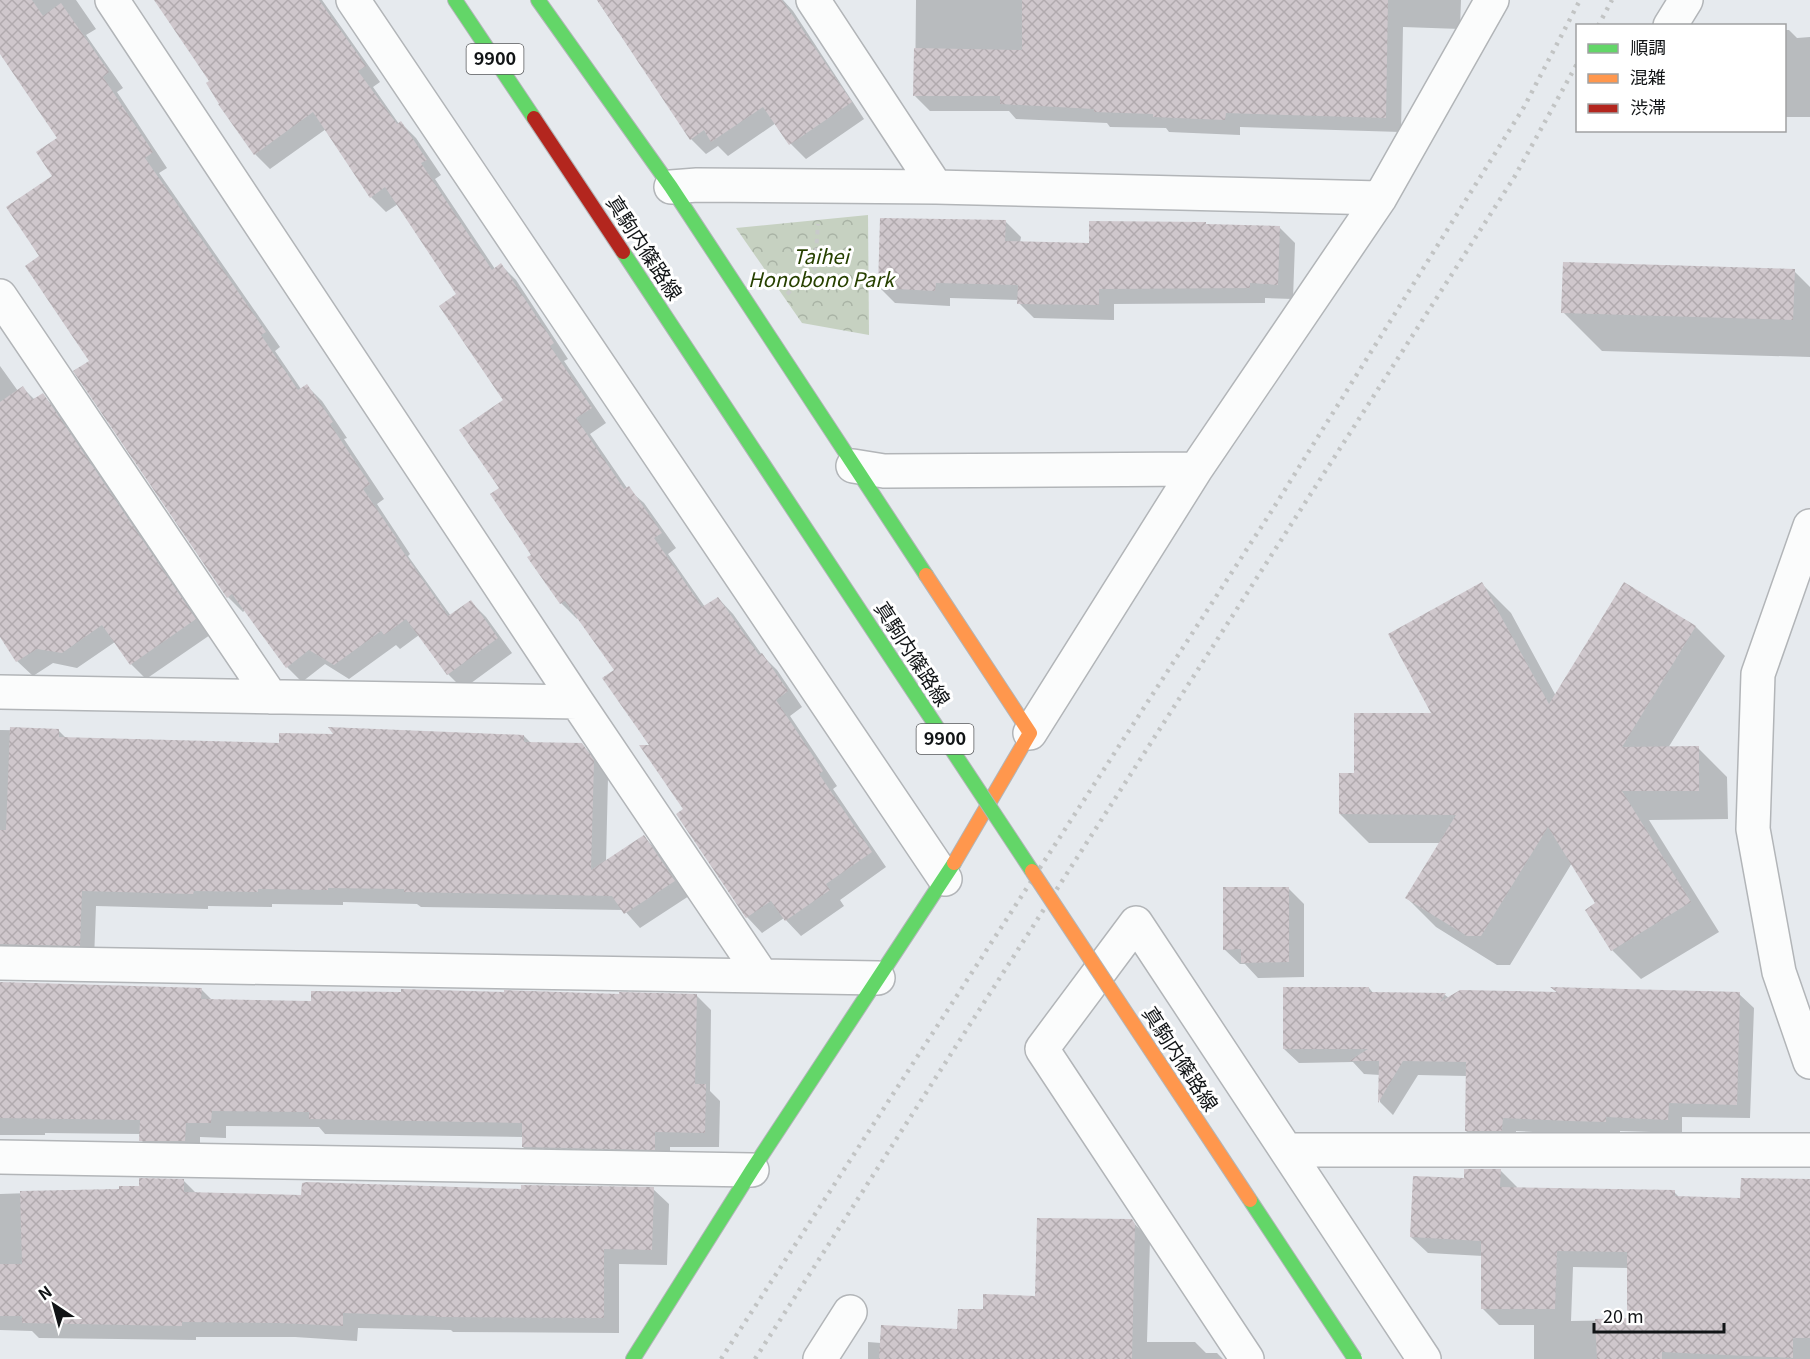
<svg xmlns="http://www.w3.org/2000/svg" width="1810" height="1359" viewBox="0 0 1810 1359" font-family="Georgia,'Noto Sans JP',serif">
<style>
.park{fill:url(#park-crowns)}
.shadow{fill:#0003;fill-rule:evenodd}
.building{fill:url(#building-cross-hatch)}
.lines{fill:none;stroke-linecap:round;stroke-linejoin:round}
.street-casing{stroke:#b2b5b8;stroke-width:36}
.fast-casing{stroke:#b2b5b8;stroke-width:16}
.slow-casing{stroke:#b2b5b8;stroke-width:16}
.path{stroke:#c8caca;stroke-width:4;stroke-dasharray:4.5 4.5;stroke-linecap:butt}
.street{stroke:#fbfcfc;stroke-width:33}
.fast{stroke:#63d668;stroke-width:14}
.slow{stroke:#ff974d;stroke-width:14}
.rail{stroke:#c2c4c4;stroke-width:4.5;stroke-dasharray:3 6;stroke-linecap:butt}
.fast-bridge-casing{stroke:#b2b5b8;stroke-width:16;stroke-linecap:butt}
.slow-bridge-casing{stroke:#b2b5b8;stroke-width:16;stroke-linecap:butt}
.jam-bridge-casing{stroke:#b2b5b8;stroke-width:16;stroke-linecap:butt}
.fast-bridge{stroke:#63d668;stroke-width:14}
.slow-bridge{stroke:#ff974d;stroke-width:14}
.jam-bridge{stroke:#b3261e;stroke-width:14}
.labels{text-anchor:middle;stroke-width:6;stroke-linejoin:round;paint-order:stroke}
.shield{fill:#fff;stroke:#585a5c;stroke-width:1.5}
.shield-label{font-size:18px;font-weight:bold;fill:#111416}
.street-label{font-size:20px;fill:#111416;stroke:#fff}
.park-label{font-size:20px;font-style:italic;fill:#274100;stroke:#fff}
</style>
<defs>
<pattern id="park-crowns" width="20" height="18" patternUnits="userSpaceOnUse" patternTransform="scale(1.5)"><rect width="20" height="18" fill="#c6d1c1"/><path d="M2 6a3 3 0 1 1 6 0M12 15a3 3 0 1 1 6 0" fill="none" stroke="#a9b3a5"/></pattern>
<pattern id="building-cross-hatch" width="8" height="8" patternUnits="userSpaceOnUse" patternTransform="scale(1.5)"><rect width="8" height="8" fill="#cfc7cc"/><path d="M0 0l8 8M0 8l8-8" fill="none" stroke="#b1aaae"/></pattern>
</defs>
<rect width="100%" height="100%" fill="#e6eaee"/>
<path class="park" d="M868,215L869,335L802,323L736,228Z"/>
<path class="shadow" d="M0,0H76L96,29L86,35L123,88L117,92L167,168L159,173L280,347L275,351L301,389L307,386L322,401L347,438L344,439L384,499L377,504L410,554L408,556L451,616L471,602L486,617L512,653L463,689L448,674L419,635L400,649L396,645L349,679L325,664L302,682L287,667L245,610L243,612L228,597L91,361L41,257L59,139L0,52Z
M156,0H322L380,82L373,87L399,124L401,123L416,138L441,175L435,179L495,269L501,265L516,280L568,359L564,361L606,423L590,434L627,488L644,503L676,548L668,554L705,607L718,598L733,614L762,655L777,670L802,707L790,716L837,786L833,789L886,867L840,900L844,906L801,936L784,918L762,933L747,917L678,815L685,810L652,746L616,670L579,617L577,619L561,603L530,558L533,555L501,488L505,401L458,295L398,204L386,212L371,197L326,129L270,169L255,154L211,82Z
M597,0H783L793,11L864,119L806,159L791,144L776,123L728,156L718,146L706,154L691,139Z
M916,0H1461L1460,29L1403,27L1401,132L1240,127V135L1169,132L1166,128L1110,127L1107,123L1016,119L1009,111H930L915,96Z
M1784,30H1789L1797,38L1810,37V117H1784Z
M1005,221L1021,237L1020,243L1090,244L1207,225L1279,227L1295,243L1293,299L1265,298V303L1114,304V320L1034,318L1019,303V300L950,298V306L895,303L879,287Z
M1794,271L1810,287V357L1602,351L1563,312Z
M0,366L18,391L23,388L35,400L42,395L58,410L210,635L146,679L131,664L115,642L77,668L53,663L33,676L17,661L0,635Z
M1482,584L1511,613L1556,696L1625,584L1696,627L1725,656L1668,748H1698L1727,777L1728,819L1649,820L1719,932L1641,979L1612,950L1587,910L1597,903L1572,863L1510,965H1497L1436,927L1407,898L1441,843H1369L1340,814L1355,774L1433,714Z
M0,730L59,731L67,739L280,744L524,736L531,743L582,745L597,760L608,777L606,862L644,837L659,852L689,896L640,928L624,910L421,907L417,904L343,902V905L272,904V907L208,906V909L96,906L94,960L0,950Z
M1288,888L1304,904V977L1258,978L1245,964H1240L1224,949Z
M0,983L201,989L212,1000L313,1002L696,995L711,1010L710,1091L720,1101L719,1147H670V1164L539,1162L523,1147L524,1137L325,1134L319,1127L226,1126V1138L200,1137V1156L156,1155L141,1140V1134L45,1133V1135H0Z
M1369,988L1374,994L1445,995L1449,998L1558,993L1553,989L1739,994L1754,1008L1750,1118L1682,1117V1133L1620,1131V1135H1585L1516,1131V1145H1481L1466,1131L1467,1076L1418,1075L1393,1115L1380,1102V1075L1364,1074L1353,1062L1299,1063L1284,1049Z
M1500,1170L1517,1187L1516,1189L1674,1192L1680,1198L1742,1200L1810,1180V1359H1534V1325H1499L1483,1309V1256L1428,1253L1411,1237L1465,1180ZM1573,1267L1628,1268V1320L1571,1321Z
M183,1180L197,1194L303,1196L653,1189L669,1204L667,1265L619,1264V1333L453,1332L451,1330L358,1328L357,1341L295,1337H196V1340L39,1338L32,1331L0,1330V1194L120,1190Z
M1132,1221L1150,1240L1147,1342H1195L1206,1353H1217L1223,1359H868V1342L881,1343L959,1330L985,1311L1036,1297Z"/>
<path class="building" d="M0,0H32L43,16L61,3L109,72L103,77L153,152L145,158L266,332L261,335L298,390L307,384L333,422L330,424L370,484L363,489L397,539L395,540L448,616L471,600L498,638L447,675L406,619L384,635L381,631L334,665L309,650L286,668L232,594L227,598L73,371L89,361L25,266L39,256L6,207L52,176L36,152L57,138L0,54Z
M154,0H319L366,66L358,71L397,124L401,121L427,160L421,163L492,270L501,263L554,343L550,346L592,408L576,418L624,489L629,486L662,533L654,538L702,607L718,597L759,655L762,653L788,691L776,700L823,771L819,774L872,852L826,884L830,890L785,921L771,901L746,918L676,814L683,809L639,745H649L602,678L614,670L565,601L560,604L527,557L531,555L490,494L499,488L459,430L503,400L439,306L456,294L385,187L370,198L313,112L254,155L218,104H219L206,83L209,81Z
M597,0H782L852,102L789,145L763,107L711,142L704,130L690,140Z
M1022,0H1388L1386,118L1226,113L1225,120L1153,117V114L1094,112V109L1000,104V96H913L914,48L1022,50Z
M880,218L1006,220L1005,241L1089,243V221L1206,222V224L1280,226L1278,285L1250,283V288L1099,289V305L1017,304L1018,285L936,283L935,291L878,288Z
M1563,262L1795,269L1793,320L1561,313Z
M23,386L32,400L43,393L196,619L130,665L102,625L62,653L37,649L16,662L0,637V402Z
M1482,582L1549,704L1624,582L1696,626L1622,747L1699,746V791H1622L1691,902L1611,951L1585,910L1595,903L1548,827L1481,936H1467L1405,898L1456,815L1339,814V773H1354V713H1431L1388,634Z
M10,727L59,729V737L279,743V733L333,734L328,727L524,735V742L582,743L594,760L591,870L644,835L675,881L624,914L612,896L404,892V889L328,888V890L258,889V892L194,891L193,894L82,891L80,946L0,944V830H6Z
M1223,887H1289V962L1241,963V949L1223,950Z
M0,982L202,988L201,999L311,1001V991L401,992V989L504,992V990L619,994V992L697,994L695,1084H706L705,1133L655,1132V1150L522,1147V1123L309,1119V1112L212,1111L211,1123H186L185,1141H139L140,1120L0,1118Z
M1283,987H1369V992L1446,993L1440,1002L1460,990L1557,992L1550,987L1740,992L1737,1105L1669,1103L1668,1120L1606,1117V1122L1570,1121L1503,1118L1502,1131H1465L1466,1062L1403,1061L1378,1103L1379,1061H1349L1368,1049H1283Z
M1464,1169H1501L1500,1187L1675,1190V1196L1740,1198L1741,1178L1810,1179V1338H1793V1358L1662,1352V1359H1597L1595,1319L1627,1318V1252L1557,1251L1555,1309H1481V1241L1410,1237L1413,1176L1464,1178Z
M139,1178L184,1179V1192L301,1195L302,1183L307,1182L521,1189V1185L654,1187L652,1250L604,1249V1318L436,1317V1316L343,1313V1326L279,1323L182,1322V1326L22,1323V1316H0V1264H22L20,1191L119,1189V1186H139Z
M1037,1218L1132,1219L1135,1224L1132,1359H879L881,1325L957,1329L958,1309H983V1294L1035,1296Z"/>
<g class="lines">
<defs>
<path id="street" d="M112,0L577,702L762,976
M353,0L945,879
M813,0L936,187
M1670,26L1686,0
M671,187L697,185L936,187L1380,198
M0,296L271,697
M853,466L884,471L1196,469
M1810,526L1758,674L1753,829L1779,972L1810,1062
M0,692L577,702
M1030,733L1196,469L1380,198L1492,0
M0,963L878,978
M1286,1150H1810
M0,1157L752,1170
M820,1359L850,1312
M1247,1359L1042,1049L1136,923L1424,1359"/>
<path id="fast" d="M455,0L534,118
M538,0L671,187L926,575
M633,1359L752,1170L954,863"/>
<path id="slow" d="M926,575L1030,733L954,863"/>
</defs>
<use href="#street" class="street-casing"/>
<use href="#fast" class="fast-casing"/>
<use href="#slow" class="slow-casing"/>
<path class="path" d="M787,294L815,268L818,224"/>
<use href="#street" class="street"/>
<use href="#fast" class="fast"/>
<use href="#slow" class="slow"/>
<path class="rail" d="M1598,26L1612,0
M721,1359L1271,512L1524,107L1580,0
M755,1359L1515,176L1578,62"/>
<defs>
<path id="fast-bridge" d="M623,252L1032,871
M1250,1200L1355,1359"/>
<path id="slow-bridge" d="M1032,871L1250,1200"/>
<path id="jam-bridge" d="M534,118L623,252"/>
</defs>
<use href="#fast-bridge" class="fast-bridge-casing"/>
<use href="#slow-bridge" class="slow-bridge-casing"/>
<use href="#jam-bridge" class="jam-bridge-casing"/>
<use href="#fast-bridge" class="fast-bridge"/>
<use href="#slow-bridge" class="slow-bridge"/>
<use href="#jam-bridge" class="jam-bridge"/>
</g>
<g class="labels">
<g class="shield">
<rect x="466.5" y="44" width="57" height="30" rx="4.5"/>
<rect x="916.5" y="724" width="57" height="30" rx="4.5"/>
</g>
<g class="shield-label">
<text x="495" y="65">9900</text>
<text x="945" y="745">9900</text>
</g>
<g class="street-label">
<text transform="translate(644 248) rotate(57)" y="7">真駒内篠路線</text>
<text transform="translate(912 654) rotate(57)" y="7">真駒内篠路線</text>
<text transform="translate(1180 1059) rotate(57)" y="7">真駒内篠路線</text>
</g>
<g class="park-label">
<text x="821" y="264">Taihei<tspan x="821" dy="23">Honobono Park</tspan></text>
</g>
</g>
<rect x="1576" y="24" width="210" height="108" fill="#ffffff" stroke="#a0a1a2" stroke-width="1.5"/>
<rect x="1588" y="44" width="30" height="9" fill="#63d668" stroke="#a0a1a2" stroke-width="1.5"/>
<text x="1630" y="54" font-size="18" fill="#111416">順調</text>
<rect x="1588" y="74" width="30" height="9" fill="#ff974d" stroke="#a0a1a2" stroke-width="1.5"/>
<text x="1630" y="84" font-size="18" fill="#111416">混雑</text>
<rect x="1588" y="104" width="30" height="9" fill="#b3261e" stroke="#a0a1a2" stroke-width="1.5"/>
<text x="1630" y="114" font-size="18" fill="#111416">渋滞</text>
<g transform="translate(54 1305) rotate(324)" stroke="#ffffff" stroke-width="4.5" paint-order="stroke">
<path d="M0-4.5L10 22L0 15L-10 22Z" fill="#111416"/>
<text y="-9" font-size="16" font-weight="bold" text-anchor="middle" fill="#111416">N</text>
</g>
<path d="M1594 1323v9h130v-9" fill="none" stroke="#111416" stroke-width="3"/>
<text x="1603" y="1323" font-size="18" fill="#111416" stroke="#ffffff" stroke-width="4.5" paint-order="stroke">20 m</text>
</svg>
